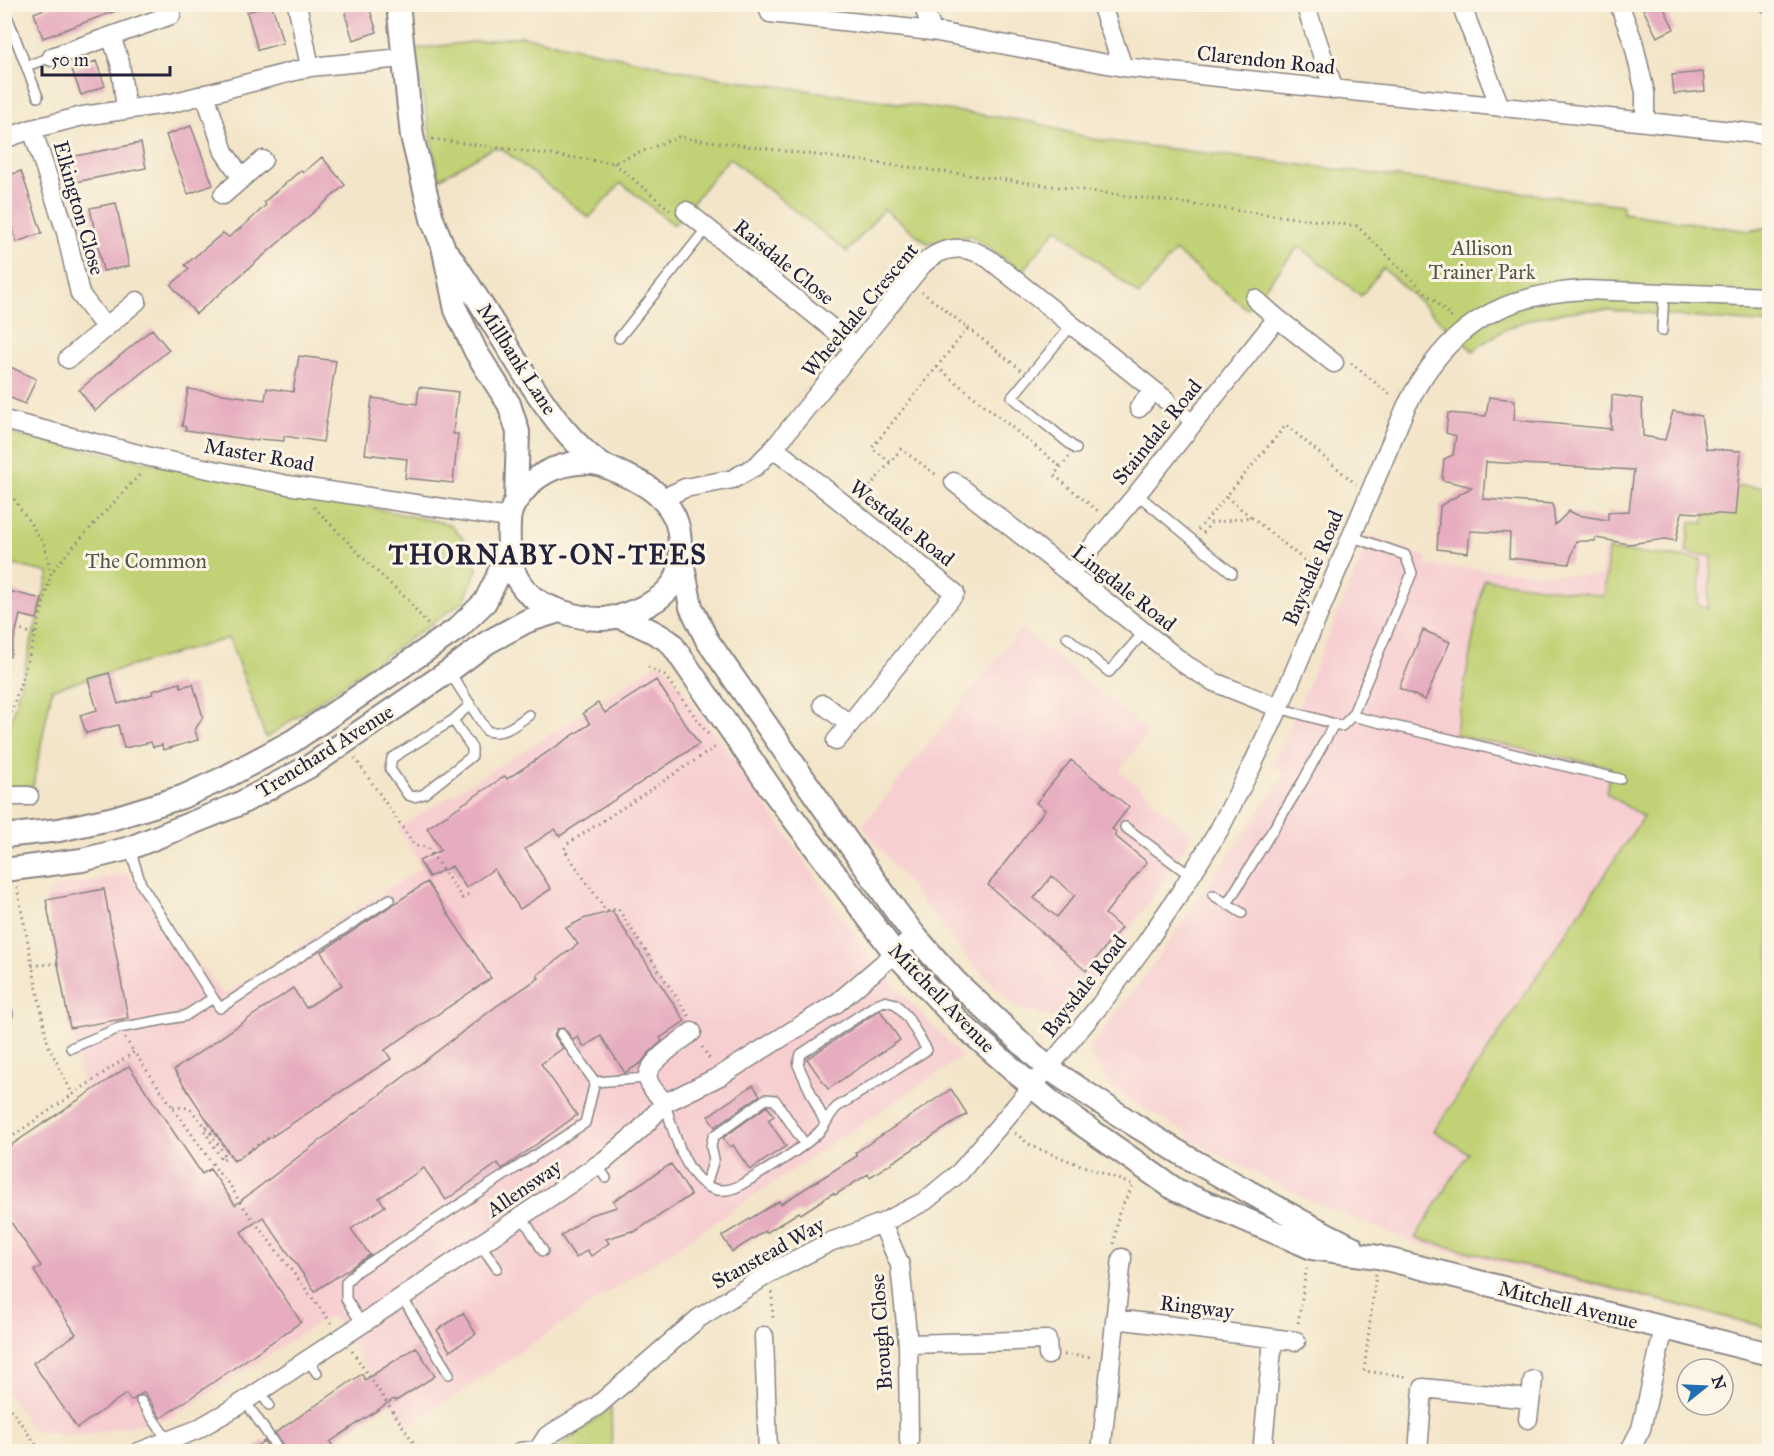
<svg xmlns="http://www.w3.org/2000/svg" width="1774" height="1456" viewBox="0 0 1774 1456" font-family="'IM FELL Great Primer',serif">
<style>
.built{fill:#f7cfd1}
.green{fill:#c1d174;stroke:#727a58;stroke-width:1.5}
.building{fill:#e6acbf;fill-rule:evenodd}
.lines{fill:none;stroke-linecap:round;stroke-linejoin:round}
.service-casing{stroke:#8a8482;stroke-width:12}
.pedestrian-casing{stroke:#8a8482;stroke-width:16}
.minor-casing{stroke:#8a8482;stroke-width:21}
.tertiary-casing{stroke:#8a8482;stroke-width:26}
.path{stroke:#8a8482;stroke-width:3;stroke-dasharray:1.5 4.5;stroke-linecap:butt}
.service{stroke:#fff;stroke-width:9}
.pedestrian{stroke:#fff;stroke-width:14}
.minor{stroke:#fff;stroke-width:18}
.tertiary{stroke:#fff;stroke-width:22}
.path-bridge{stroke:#8a8482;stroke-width:3;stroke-dasharray:1.5 4.5;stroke-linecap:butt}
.labels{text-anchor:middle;stroke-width:6;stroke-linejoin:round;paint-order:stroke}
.street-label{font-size:21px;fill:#22223b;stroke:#fcf5e5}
.park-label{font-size:21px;fill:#52574c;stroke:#fcf5e5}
.district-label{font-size:27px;font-weight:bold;letter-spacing:1.5px;fill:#22223b;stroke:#fcf5e5}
</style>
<rect width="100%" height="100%" fill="#fcf5e5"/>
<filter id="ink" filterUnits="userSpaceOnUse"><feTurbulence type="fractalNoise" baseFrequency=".0167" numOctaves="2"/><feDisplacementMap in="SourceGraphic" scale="12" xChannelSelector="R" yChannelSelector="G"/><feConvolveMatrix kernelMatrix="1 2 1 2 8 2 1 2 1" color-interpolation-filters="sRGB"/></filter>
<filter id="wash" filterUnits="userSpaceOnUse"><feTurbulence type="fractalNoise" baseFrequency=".008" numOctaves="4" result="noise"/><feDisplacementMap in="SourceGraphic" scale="24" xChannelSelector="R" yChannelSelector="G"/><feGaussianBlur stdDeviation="1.35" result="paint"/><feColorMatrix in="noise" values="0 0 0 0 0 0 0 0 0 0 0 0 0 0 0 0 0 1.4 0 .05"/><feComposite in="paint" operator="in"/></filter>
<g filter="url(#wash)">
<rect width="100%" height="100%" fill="#f3e5c9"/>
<path class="built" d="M1769,488V1329L1412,1242L1311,1201L1188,1139L1190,1135L1108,1086L1089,1051L1095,1040L1141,982L1285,774L1271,766L1289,729L1362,557L1367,535L1427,557V566L1601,577L1603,550L1691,556L1758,519Z
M1021,629L1149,732L1119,771L1150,795L1148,798L1192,834L1159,888L1090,983L1061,1019L1017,1009L967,958L862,826Z
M661,661L733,758L878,967L962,1057L408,1427L331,1315L173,1417L80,1436L33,1431L5,1389L4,1227L8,1224L5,1218V1150L84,1096L46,900L52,888L128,874L223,995L422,867L398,828L556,731Z"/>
<path class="green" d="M522,36L713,77L1033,122L1092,139L1623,205V213L1749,231L1769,227V324L1608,310C1572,309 1537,314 1504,330C1493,336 1483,344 1473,351L1383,268L1361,296L1299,246L1247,309L1175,251L1139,295L1057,228L1022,271L971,236L927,243L884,209L847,252L729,158L674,225L621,183L589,218L502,149L492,148L439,179L414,49Z
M5,433L450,524L469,545L477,569L464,601L266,738L229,638L52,689L33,786L5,787V745L49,573L5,563Z
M1738,486L1769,487V1328L1415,1238L1468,1153L1434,1131L1643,817L1606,793L1611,767L1455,735L1484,579L1604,596L1608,550L1701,559L1698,605L1708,609L1712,556L1686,553L1690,522L1704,523L1705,513Z
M611,1407L612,1451H554Z"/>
<g id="blocks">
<path class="building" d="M57,4H126V7L43,38L34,13Z
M344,4H368L377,32L353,40L345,14L347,13Z
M1653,4H1662L1674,29L1657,37L1643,9Z
M272,5L283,43L258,50L247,12Z
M96,61L105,86L81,95L72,70Z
M1703,72L1705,91L1674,94L1672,75Z
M191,126L213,185L188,194L166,135Z
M141,143L146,168L70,183L65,158Z
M322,157L345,185L196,314L171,285L189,269L185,265L223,233L229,237L248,222L266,205L264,202L301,170L303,173Z
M21,171L42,233L17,242L4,205V177Z
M116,203L129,266L103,271L90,208Z
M152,329L169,350L95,411L79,390Z
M299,356L336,361L323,442L284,436V441L258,439V441L185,430L186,427L182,426L188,389L265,400L267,388L293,392Z
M4,364L36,379L25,404L4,395Z
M419,387L458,392L453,434H458L453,483L405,478L407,459L365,454L372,398L417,404Z
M1612,395L1642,399L1643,436L1665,440L1673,411L1701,416L1706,449L1741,451L1735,515L1682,512L1676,541L1665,539L1629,544L1596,538L1595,541H1576L1569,564L1509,558L1510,533L1470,531L1468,553L1437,549L1440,506L1472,487L1442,480L1444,459L1453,455L1456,436L1446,433L1448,413L1486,416L1489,397L1515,400L1514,420L1611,429ZM1486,462L1634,470L1629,511L1608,512V520L1577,515L1569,511L1555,525L1553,504L1483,499Z
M4,590L42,599L37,619L20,615L10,657L4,656Z
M1423,630L1450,642L1425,700L1399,688Z
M109,673L118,704L153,694L152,691L180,683L181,687L193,684L203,717L195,730L198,740L163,750L162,745L153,747L151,742L124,748L118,725L86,733L80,715L97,710L88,679Z
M656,680L699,744L560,836L555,829L525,849L551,889L520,909L494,869L466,888L452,866L429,877L419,861L441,850L427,828L505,776L507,779L590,724L583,713L598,703L605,713Z
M1071,760L1129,807L1112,829L1116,832L1114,835L1147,862L1105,914L1121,928L1086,971L988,885L1045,810L1036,803ZM1052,876L1075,895L1057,917L1034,898Z
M427,882L491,978L385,1050L391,1059L234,1161L174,1070L293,988L306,1008L342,985L321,952Z
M104,889L128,1018L70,1028L46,900Z
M612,911L685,1021L660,1038L662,1041L649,1053L641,1063L625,1073L601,1036L584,1047L578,1037L573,1040L564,1028L557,1029L554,1035L563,1048L541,1064L577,1115L502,1169L498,1163L446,1200L424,1168L379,1198L385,1206L351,1229L370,1255L315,1291L263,1217L241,1232L301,1322L161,1418L144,1392L131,1401L126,1394L77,1428L33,1363L76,1334L34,1271L41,1266L4,1212V1150L129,1066L202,1174L210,1169L235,1205L498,1005L539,978L537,975L578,944L566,928L583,919Z
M880,1010L900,1040L828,1089L807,1059Z
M753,1085L760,1095L715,1127L708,1116Z
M951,1089L967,1114L870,1177L868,1174L835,1195L833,1193L801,1214L799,1212L766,1233L765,1231L732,1252L722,1236L779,1201L781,1204L814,1183L857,1156L855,1153Z
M767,1106L774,1116L768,1120L786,1146L750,1170L733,1145L730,1147L723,1138Z
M671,1164L691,1195L633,1233L632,1231L606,1239L609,1243L591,1256L587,1250L576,1258L561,1236L590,1215L617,1207L613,1201Z
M463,1313L476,1334L450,1351L437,1330Z
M416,1347L435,1376L396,1401L394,1399L330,1442L337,1452H287L275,1433L362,1374L365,1380Z
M264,1441L271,1452H248Z"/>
</g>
</g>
<g filter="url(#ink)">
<use href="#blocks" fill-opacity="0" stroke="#8a8482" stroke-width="1.5"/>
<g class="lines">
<defs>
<path id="service" d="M4,17L7,16L26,66
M38,97L26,66L52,57
M1071,326L1012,397L1076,449
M1662,331L1664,293
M619,338L707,228
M1137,494L1232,573
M1067,637L1109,672L1144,632
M449,671L487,731C504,736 516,724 529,715
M1279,708L1342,726L1352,716L1412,573L1405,555L1350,536
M1352,716L1620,779
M453,720L472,748V756L424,794L414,797L408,795L390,769L392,758L453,720L470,705
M1125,827L1191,876
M1213,895L1242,913
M1227,904L1303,781L1334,724
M213,998L220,1008L390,899
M4,1002L8,1014L4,1025
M561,1034L595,1082L647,1078
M71,1048L119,1028L185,1016L213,998L141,884L130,849
M665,1103C674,1134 691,1206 737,1187C760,1174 802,1150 820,1131C827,1124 829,1114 837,1107L927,1050L908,1018L896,1004L884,1001L877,1004L801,1054L798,1065L825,1123
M597,1165L606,1178
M706,1185L714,1159L711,1147L713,1137L766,1099L775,1100L804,1143
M522,1216L543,1251
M480,1244L497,1268
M402,1297L449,1374
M362,1324L346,1299V1282L357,1271L585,1123L595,1082
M308,1360L317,1373
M260,1391L269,1405
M141,1401L168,1441
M245,1401L280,1452"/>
<path id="pedestrian" d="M1166,400L1193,422"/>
<path id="minor" d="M297,4L310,67
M767,4L770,13L932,31L1123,67L1770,135
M923,4L932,31
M1101,4L1123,67
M1305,4L1334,90
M1461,4L1500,107
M1619,4L1633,41L1645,92V121
M1769,4L1770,5
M111,36L120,63L126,109
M52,57L171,15
M205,94L224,152L242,178
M32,129L66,232L80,294L105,327
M4,139L32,129L83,116L172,103L310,67L402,58
M223,195L263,160
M686,211L855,347
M1255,299L1277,318
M68,359L137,301
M1139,408L1153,391
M4,420L154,458L288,485L509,518
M774,448L955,593L836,741
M954,482L1186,665L1214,682L1279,708
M662,499L685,488L733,479L756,466L774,448L922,265C942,245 966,244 989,259L1166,400
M1070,573L1137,494L1277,318L1334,363
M823,704L849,724
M4,796H29
M665,1103C659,1096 650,1088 648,1079C644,1064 681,1041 692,1032
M882,1223L900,1265L908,1344L909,1441
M1115,1319L1296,1341
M764,1336L768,1452
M908,1344L1047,1340L1048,1355
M1528,1419L1533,1380
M1263,1443L1273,1339
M538,1450L547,1436L597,1406L699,1318L770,1273L830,1242L882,1223L925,1201L960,1172L1048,1068L1100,1005L1144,946L1180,893L1219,830L1251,768L1279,708L1406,407C1445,329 1498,294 1585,290L1770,297
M139,1452L196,1430L234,1408L362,1324L605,1160L640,1130L665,1103L720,1076L837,1003L915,936
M520,1452L538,1450
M1101,1452L1122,1258
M1418,1452L1423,1388L1530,1399
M1629,1452L1641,1429L1664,1328"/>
<path id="tertiary" d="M398,4L412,136L432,219L443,246L456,310L476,352L509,404L518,432L516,500
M449,255C478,297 503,341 531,384C552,415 570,441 600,464
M682,561L691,607L707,640L896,911L915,936L955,981L1048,1068L1133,1124L1185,1156L1303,1222L1352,1247
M618,617C637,610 659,603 672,585C680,575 681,559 680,547C680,536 679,526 674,516C664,496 646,484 627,476C618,472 610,468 602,465C579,458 547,467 530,484C520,495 509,506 509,523C508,550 508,574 529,594C543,608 580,619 600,619C606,620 613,616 618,617C631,620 661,635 671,643L772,790L894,952L960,1023L1032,1086L1056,1106L1176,1190L1312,1248L1378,1257L1770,1354
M4,836L59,830L114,818L182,797L224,778L293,741L457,629L485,602L497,578L507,549
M4,870L82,860L130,848L239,804L310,766L449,671L488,642L527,621L559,611"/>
</defs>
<use href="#service" class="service-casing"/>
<use href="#pedestrian" class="pedestrian-casing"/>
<use href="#minor" class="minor-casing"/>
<use href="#tertiary" class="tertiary-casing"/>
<path class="path" d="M432,139L614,163L678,137L1357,226L1452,318
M614,163L670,210
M968,328L1021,370
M1351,363L1392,396
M937,367L1061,467
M1069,457L1054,475L1100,513
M890,462L872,448L968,328L922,292
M4,484L44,544L51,573
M862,496L901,449L938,476
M1226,497L1251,517
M314,507L367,562L408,600L428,625
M1198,530L1286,425L1356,484
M1203,533L1211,523L1251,517L1319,572
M4,626L36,634
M648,667L665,676L708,734
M4,736L36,634L51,573L70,550L141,473
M355,758L415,846L427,847L462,898L470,893
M17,887L48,1045L73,1095
M32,966L57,963
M689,1016L618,909L606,911L564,849L569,843L717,746
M125,1038L134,1052
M702,1047L711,1061
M173,1107L189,1108L211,1133
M1015,1133L1033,1147L1131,1184
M4,1142L134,1052L219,1173L232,1188L239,1201L332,1324
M1114,1244L1119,1212L1133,1185L1131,1183
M1376,1274L1364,1371L1404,1376L1409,1379
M772,1292L773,1322
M1298,1323L1307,1265
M352,1351L420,1452
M1064,1355L1094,1357
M4,1399L41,1452
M1278,1445L1286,1446L1285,1452"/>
<use href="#service" class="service"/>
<use href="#pedestrian" class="pedestrian"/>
<use href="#minor" class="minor"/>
<use href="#tertiary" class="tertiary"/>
<path class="path-bridge" d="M211,1133L226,1157L222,1160L204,1130L209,1123L234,1161L277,1132"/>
</g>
</g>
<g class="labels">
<g class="street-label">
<text transform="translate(1266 60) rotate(6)" y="7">Clarendon Road</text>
<text transform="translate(79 208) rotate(74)" y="7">Elkington Close</text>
<text transform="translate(784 262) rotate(39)" y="7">Raisdale Close</text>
<text transform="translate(860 310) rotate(-50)" y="7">Wheeldale Crescent</text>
<text transform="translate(517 359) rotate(57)" y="7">Millbank Lane</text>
<text transform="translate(1157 432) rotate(-51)" y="7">Staindale Road</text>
<text transform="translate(259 455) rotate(10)" y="7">Master Road</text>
<text transform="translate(902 523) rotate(38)" y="7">Westdale Road</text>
<text transform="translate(1313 568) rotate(-67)" y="7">Baysdale Road</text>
<text transform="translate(1124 588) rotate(38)" y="7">Lingdale Road</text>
<text transform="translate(325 751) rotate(-32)" y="7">Trenchard Avenue</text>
<text transform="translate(1084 986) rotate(-52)" y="7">Baysdale Road</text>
<text transform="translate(942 998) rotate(46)" y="7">Mitchell Avenue</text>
<text transform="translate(524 1188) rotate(-34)" y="7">Allensway</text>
<text transform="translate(768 1253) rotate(-29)" y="7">Stanstead Way</text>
<text transform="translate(1568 1305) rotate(14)" y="7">Mitchell Avenue</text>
<text transform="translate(1197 1307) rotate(7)" y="7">Ringway</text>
<text transform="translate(881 1332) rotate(-94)" y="7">Brough Close</text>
</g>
<g class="park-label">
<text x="1482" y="255">Allison<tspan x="1482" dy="24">Trainer Park</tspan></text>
<text x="146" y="568">The Common</text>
</g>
<g class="district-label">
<text x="548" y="564">THORNABY-ON-TEES</text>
</g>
</g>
<rect width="1774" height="1456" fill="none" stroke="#fcf5e5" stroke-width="24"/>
<g transform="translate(1705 1387) rotate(72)"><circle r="28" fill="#fcf5e5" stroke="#a5a1a1" stroke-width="1.5"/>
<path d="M0-4.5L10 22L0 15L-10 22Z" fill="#1f6fb2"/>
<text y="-9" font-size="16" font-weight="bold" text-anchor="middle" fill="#22223b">N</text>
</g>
<path d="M42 66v9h128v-9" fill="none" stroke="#22223b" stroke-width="3"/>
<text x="51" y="66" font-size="18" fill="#22223b" stroke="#fcf5e5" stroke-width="4.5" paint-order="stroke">50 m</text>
</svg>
